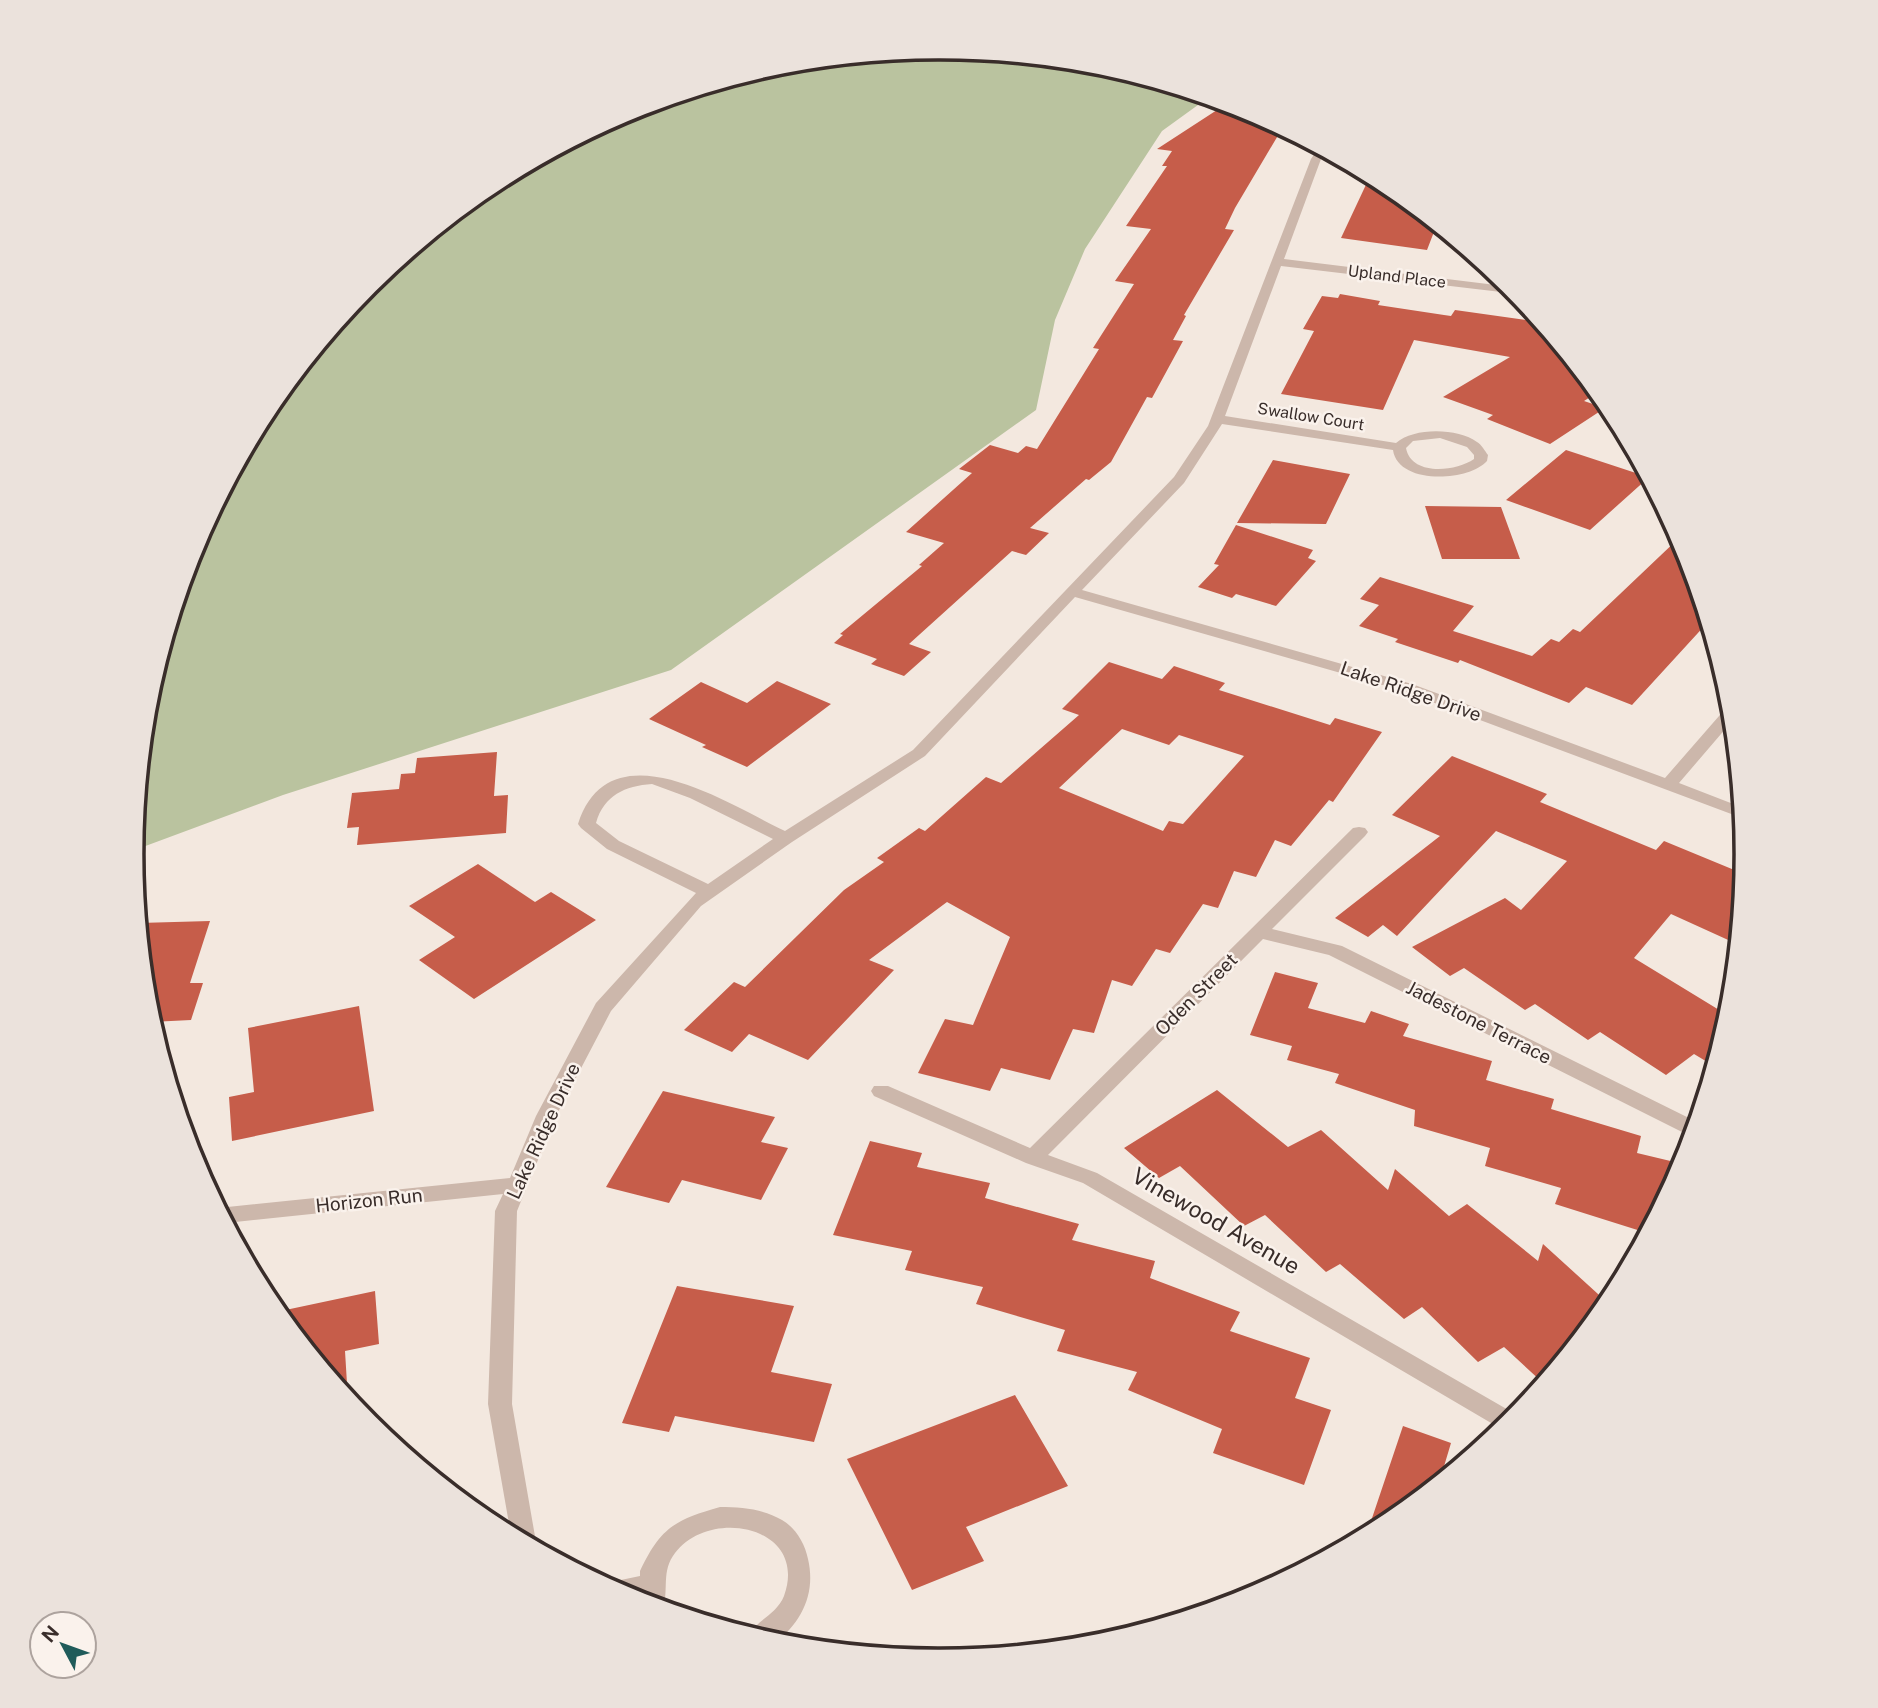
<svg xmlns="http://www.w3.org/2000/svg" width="1878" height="1708" viewBox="0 0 1878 1708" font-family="'Public Sans',sans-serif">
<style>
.green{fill:#bac39f}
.building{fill:#c65d4a;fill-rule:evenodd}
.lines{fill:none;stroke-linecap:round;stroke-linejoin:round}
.street{fill:#ccb7ab;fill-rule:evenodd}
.labels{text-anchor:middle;stroke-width:5;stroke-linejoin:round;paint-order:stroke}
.far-street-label{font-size:16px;fill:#392d2a;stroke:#faf2ec}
.street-label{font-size:19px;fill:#392d2a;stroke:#faf2ec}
.near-street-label{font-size:23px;fill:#392d2a;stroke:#faf2ec}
.rim{fill:none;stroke:#392d2a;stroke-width:3.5}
</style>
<rect width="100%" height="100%" fill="#f3e8df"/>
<path class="green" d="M939,47L1097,63L1209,97L1162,131L1085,249L1055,320L1036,410L671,670L283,795L132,851L148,696L194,545L268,405L369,283L491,183L631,109L782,63Z"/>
<path class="building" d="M1240,106L1283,127L1235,208L1225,229L1234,230L1184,315L1186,316L1173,340L1183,341L1152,398L1147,397L1111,462L1089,480L1086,479L1030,528L1049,533L1026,555L1012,551L909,644L931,652L904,676L871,664L877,659L834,643L843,635L840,634L922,566L919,565L944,543L906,532L972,473L959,469L990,445L1018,453L1026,446L1037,449L1099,349L1093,348L1134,284L1115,281L1151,229L1126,226L1167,166H1162L1172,151L1157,149L1217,110L1230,113Z
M1371,174L1388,183L1437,224L1427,250L1341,238Z
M1340,294L1380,301L1378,305L1444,315L1451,316L1455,310L1541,322L1598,392L1584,401L1605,408L1550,444L1487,419L1493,415L1443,397L1510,357L1414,340L1383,410L1281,394L1314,331L1303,329L1322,296L1338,298Z
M1566,450L1648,477V478L1590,530L1506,500Z
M1273,460L1350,474L1326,524L1237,523Z
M1425,506L1501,507L1520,559H1442Z
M1236,525L1313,550L1308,558L1316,561L1276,606L1236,594L1232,598L1198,587L1219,565L1214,564Z
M1680,537L1708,622L1632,705L1586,687L1569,703L1460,660L1458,663L1395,642L1398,639L1359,626L1379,605L1360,599L1380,577L1474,606L1453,631L1532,656L1551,639L1559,642L1573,629L1580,632Z
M1109,662L1162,679L1174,666L1225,683L1219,690L1330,725L1335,718L1382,732L1333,802L1329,800L1291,846L1275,840L1256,877L1234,871L1218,908L1203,904L1170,953L1156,949L1132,986L1112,980L1094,1033L1073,1029L1050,1080L1001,1068L990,1091L918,1073L945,1019L973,1025L1010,937L947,902L869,960L894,970L808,1060L749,1034L732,1052L684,1030L734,982L745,987L844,890L884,862L877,858L919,828L925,831L986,777L1001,783L1079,715L1062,709ZM1122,729L1169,745L1179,735L1244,756L1183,824L1169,821L1163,831L1059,788Z
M777,681L831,704L747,767L702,747L706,745L649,719L701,682L747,703Z
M497,752L494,796L508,795L506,833L357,845L359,827L347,828L352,793L399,789L401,774L415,773L417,758Z
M1452,756L1547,794L1540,802L1656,850L1664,841L1744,874L1737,944L1671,914L1634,958L1729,1016L1714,1066L1694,1054L1666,1075L1600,1032L1588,1040L1535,1004L1525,1010L1464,968L1450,976L1412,947L1505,898L1521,910L1567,861L1496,831L1397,936L1383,925L1368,937L1335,918L1440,836L1392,815Z
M478,864L535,902L551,892L596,920L474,999L419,960L455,937L409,906Z
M210,921L190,983H203L191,1020L151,1022L139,923Z
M1275,972L1318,983L1308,1008L1365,1023L1371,1011L1409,1024L1403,1036L1492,1061L1486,1080L1554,1099L1551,1109L1641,1136L1637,1153L1683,1164L1647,1233L1555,1204L1561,1188L1485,1166L1490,1148L1414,1126L1415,1110L1335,1083L1339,1074L1287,1060L1292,1046L1250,1035Z
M359,1006L374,1111L232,1141L229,1097L254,1092L248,1028Z
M1217,1090L1288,1147L1321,1130L1388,1190L1395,1169L1449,1216L1467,1204L1538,1261L1543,1244L1609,1304L1543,1383L1504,1347L1478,1362L1422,1307L1404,1319L1340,1264L1326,1272L1265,1215L1244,1226L1180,1166L1159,1178L1124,1148Z
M663,1091L775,1117L761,1142L788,1148L761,1200L682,1180L669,1203L606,1187Z
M870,1141L922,1153L917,1167L990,1183L985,1198L1079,1224L1072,1240L1155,1261L1150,1278L1240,1312L1230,1331L1310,1358L1295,1398L1331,1410L1304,1485L1213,1453L1222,1429L1128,1390L1137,1372L1057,1351L1065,1330L976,1304L983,1287L905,1270L912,1251L833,1235Z
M677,1286L794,1306L771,1372L832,1384L814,1442L675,1416L669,1432L622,1423Z
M375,1291L379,1344L345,1351L348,1400L276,1312Z
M1015,1395L1068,1486L966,1527L984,1561L912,1590L847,1459Z
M1403,1426L1451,1443L1439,1483L1387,1525L1366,1536Z"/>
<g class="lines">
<path class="street" d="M1319,147L1327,151L1321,159L1284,259L1512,287L1518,294L1281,266L1225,416L1396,443C1414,427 1458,428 1477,442C1481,444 1485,451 1488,455L1487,461C1468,482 1398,485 1393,450L1222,424L1184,483L1082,590L1412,684L1665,778L1726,708L1731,706L1733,720L1679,783L1741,807L1742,818L1400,690L1075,597L925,756L792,842L701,906L611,1011L556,1116L517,1211L512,1404L536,1542L534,1548L511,1535L488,1404L495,1211L503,1194L226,1223L218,1208L510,1178L536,1116L596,1003L696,893L607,849L581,828L578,824C610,725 728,804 785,831L913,750L1174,477L1208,426L1311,159ZM1440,438L1467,447L1474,455V459C1455,472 1411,476 1406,448L1413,441ZM652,784L690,798L773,839L708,884L619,841L596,823C604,795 625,786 652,784Z
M1359,827L1365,828L1368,832L1365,836L1272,929L1342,946L1697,1122L1692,1137L1329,955L1263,939L1048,1155L1097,1173L1517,1415L1503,1430L1083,1183L1026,1163L874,1096L871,1091L874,1086H888L1030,1148L1353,828Z
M720,1507C742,1507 763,1509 782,1520C796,1528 805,1544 808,1559C816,1593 802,1622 775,1643L749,1635C757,1620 777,1614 784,1596C809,1527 711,1506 675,1553C661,1571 669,1589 663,1609L640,1602V1599H630L606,1586L616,1581L640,1576V1571C661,1527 675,1520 720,1507Z"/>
</g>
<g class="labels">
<g class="far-street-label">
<text transform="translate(1397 276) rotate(7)" y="6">Upland Place</text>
<text transform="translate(1311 416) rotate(9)" y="6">Swallow Court</text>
</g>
<g class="street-label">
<text transform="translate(1411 691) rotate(19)" y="7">Lake Ridge Drive</text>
<text transform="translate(1196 994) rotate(-45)" y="7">Oden Street</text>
<text transform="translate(1479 1022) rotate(27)" y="7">Jadestone Terrace</text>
<text transform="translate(543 1131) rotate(-65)" y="7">Lake Ridge Drive</text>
<text transform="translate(369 1200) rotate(-6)" y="7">Horizon Run</text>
</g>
<g class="near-street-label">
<text transform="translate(1216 1221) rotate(30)" y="8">Vinewood Avenue</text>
</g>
</g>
<path d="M0 0H1878V1708H0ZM938 60H940A794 794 0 0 1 1734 854V854A794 794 0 0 1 940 1648H938A794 794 0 0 1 144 854V854A794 794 0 0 1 938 60Z" fill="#ebe2dc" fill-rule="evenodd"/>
<path class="rim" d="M938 60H940A794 794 0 0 1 1734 854V854A794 794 0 0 1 940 1648H938A794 794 0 0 1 144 854V854A794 794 0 0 1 938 60Z"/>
<g transform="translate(63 1645) rotate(311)"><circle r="33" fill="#faf2ec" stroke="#ada39e" stroke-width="2"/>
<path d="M0-5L12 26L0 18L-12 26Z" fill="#1f5b5a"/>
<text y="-10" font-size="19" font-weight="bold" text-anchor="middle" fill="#392d2a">N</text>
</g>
</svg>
